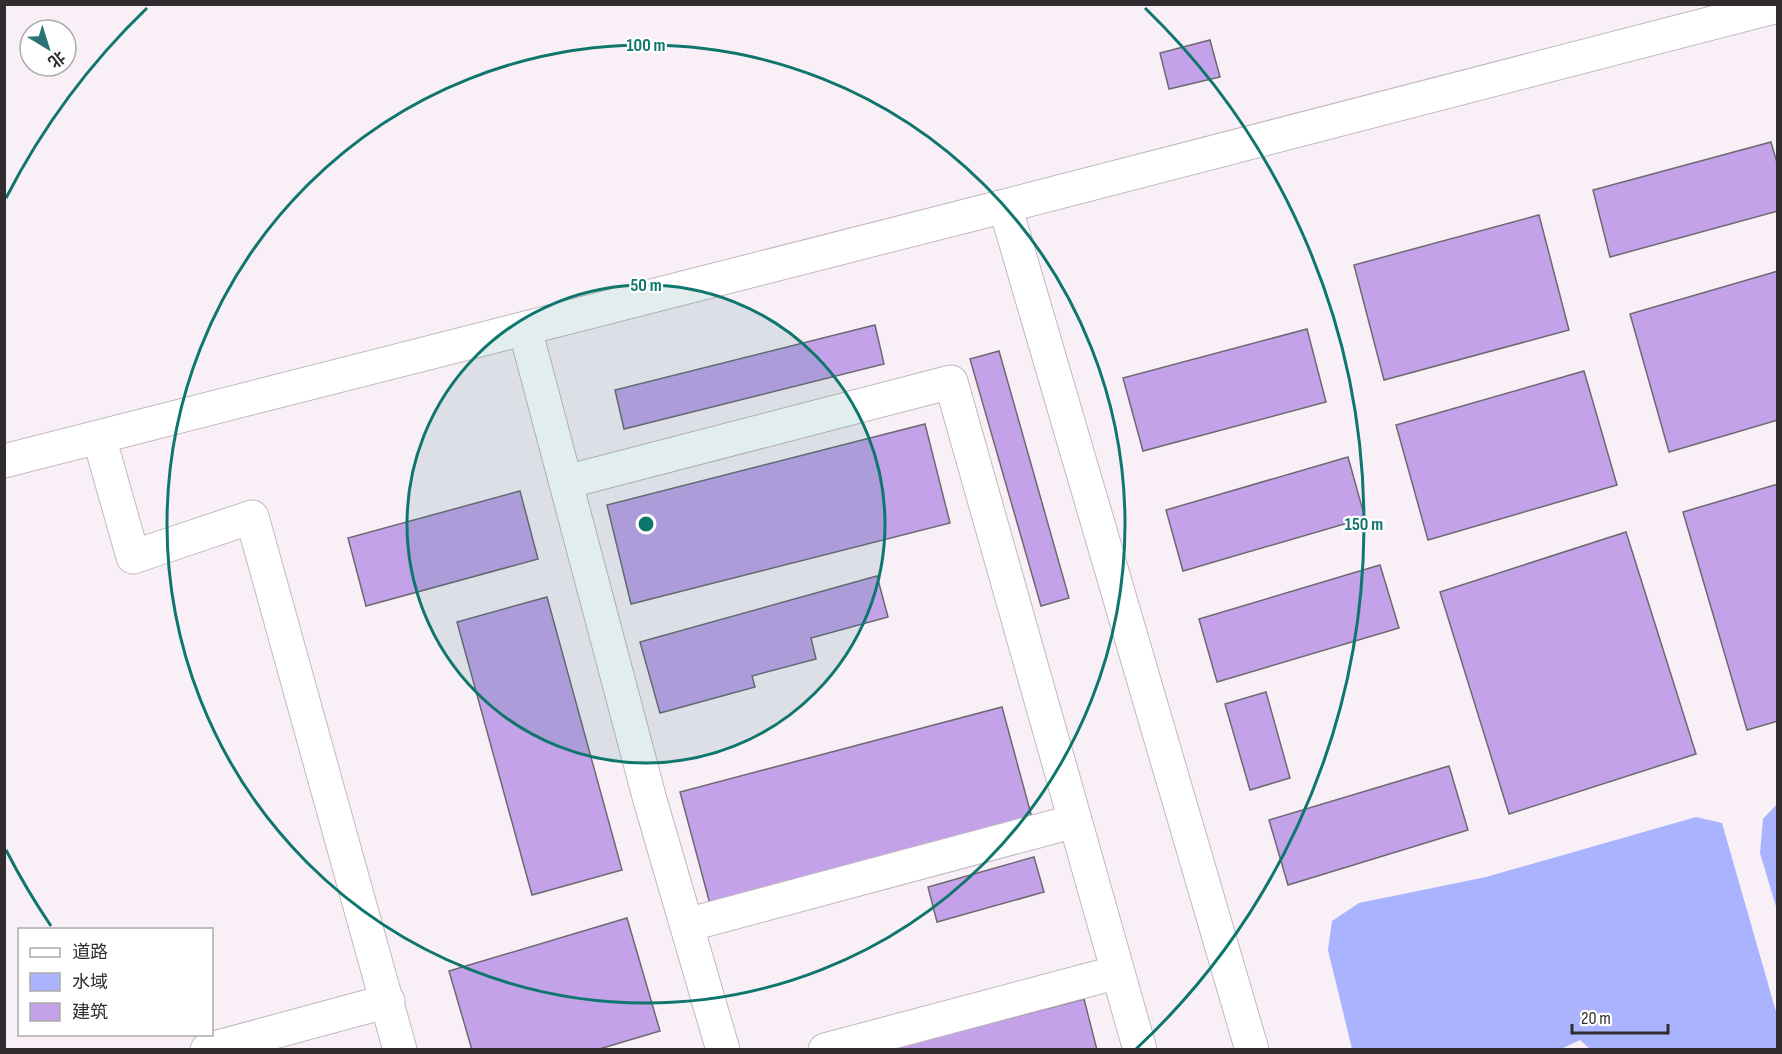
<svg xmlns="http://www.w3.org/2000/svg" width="1782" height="1054" viewBox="0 0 1782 1054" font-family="'Sofia Sans Condensed','Noto Sans SC',sans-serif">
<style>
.water{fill:#aab3fd}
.building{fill:#c3a2ea;stroke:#6c6971;stroke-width:1.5}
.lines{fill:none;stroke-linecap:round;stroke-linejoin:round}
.minor-casing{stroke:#c1b9bf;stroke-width:35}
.minor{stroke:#fff;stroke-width:33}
.ring{fill:none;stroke:#0f766e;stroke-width:3}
.centre{fill:#0f766e;stroke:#fff;stroke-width:3}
.ring-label{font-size:18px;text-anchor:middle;font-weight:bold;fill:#0f766e;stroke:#fff;stroke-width:4.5;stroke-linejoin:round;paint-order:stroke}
</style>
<rect width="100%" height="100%" fill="#f9f0f7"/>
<path class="water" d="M1777,804V910L1760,853L1763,819Z
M1696,817L1722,823L1777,1015V1049H1590L1580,1040L1559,1050L1352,1049L1328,950L1332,921L1359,903L1486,877Z"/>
<path class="building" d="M1210,40L1220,77L1169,89L1160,53Z
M1771,142L1778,166V211L1610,257L1593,190Z
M1539,215L1569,330L1384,380L1354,265Z
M1778,271V420L1669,452L1630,314Z
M875,325L884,364L624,429L615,390Z
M1307,329L1326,402L1143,451L1123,378Z
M999,351L1069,598L1041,606L970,359Z
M1584,371L1617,485L1428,540L1396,425Z
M925,424L950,523L631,604L607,505Z
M1348,457L1365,518L1183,571L1166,510Z
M1778,484V721L1747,730L1683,512Z
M520,491L538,559L366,606L348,538Z
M1626,532L1696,754L1509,814L1440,592Z
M1380,565L1399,628L1217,682L1199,619Z
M877,576L888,617L811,638L816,659L752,676L755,687L660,713L640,642Z
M547,597L622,870L532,895L457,622Z
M1266,692L1290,778L1250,790L1225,704Z
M1002,707L1032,818L710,904L680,792Z
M1449,766L1468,830L1288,885L1269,820Z
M1034,857L1044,892L937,922L928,887Z
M627,918L660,1031L596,1050H472L449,971Z
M1084,999L1097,1050H885Z"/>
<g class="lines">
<defs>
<path id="minor" d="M1005,206L1252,1050
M525,329L650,800L723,1050
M99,437L133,557L252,517L400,1050
M4,461L1005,206L1778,6
M566,482L951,382L1140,1050
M687,925L1075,821
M207,1050L388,1001
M825,1050L1118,972"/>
</defs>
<use href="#minor" class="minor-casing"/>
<use href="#minor" class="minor"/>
</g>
<circle cx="646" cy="524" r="239" fill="#0f766e" fill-opacity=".12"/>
<g class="ring">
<circle cx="646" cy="524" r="239"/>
<circle cx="646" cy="524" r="479"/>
<path d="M51 926A718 718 0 0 1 6 850M6 198A718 718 0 0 1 147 8M1145 8A718 718 0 0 1 1136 1049"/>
</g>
<circle cx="646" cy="524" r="9" class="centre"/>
<g class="ring-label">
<text x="646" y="51">100 m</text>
<text x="646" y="291">50 m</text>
<text x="1364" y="530">150 m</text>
</g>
<rect width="1782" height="1054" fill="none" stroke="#302c2f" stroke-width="12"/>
<rect x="18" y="928" width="195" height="108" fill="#ffffff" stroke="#acabac" stroke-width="1.5"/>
<rect x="30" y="948" width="30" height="9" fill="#ffffff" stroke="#acabac" stroke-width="1.5"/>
<text x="72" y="958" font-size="18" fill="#302c2f">道路</text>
<rect x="30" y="973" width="30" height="18" fill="#aab3fd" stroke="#acabac" stroke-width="1.5"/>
<text x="72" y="988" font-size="18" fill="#302c2f">水域</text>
<rect x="30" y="1003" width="30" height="18" fill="#c3a2ea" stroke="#acabac" stroke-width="1.5"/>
<text x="72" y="1018" font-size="18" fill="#302c2f">建筑</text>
<g transform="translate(48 48) rotate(142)"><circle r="28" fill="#ffffff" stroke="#acabac" stroke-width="1.5"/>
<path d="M0-4.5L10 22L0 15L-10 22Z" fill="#297376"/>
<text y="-9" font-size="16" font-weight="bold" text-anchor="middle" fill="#302c2f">北</text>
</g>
<path d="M1572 1024v9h96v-9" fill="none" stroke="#302c2f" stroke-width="3"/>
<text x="1581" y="1024" font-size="18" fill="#302c2f" stroke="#ffffff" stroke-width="4.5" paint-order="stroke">20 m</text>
</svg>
